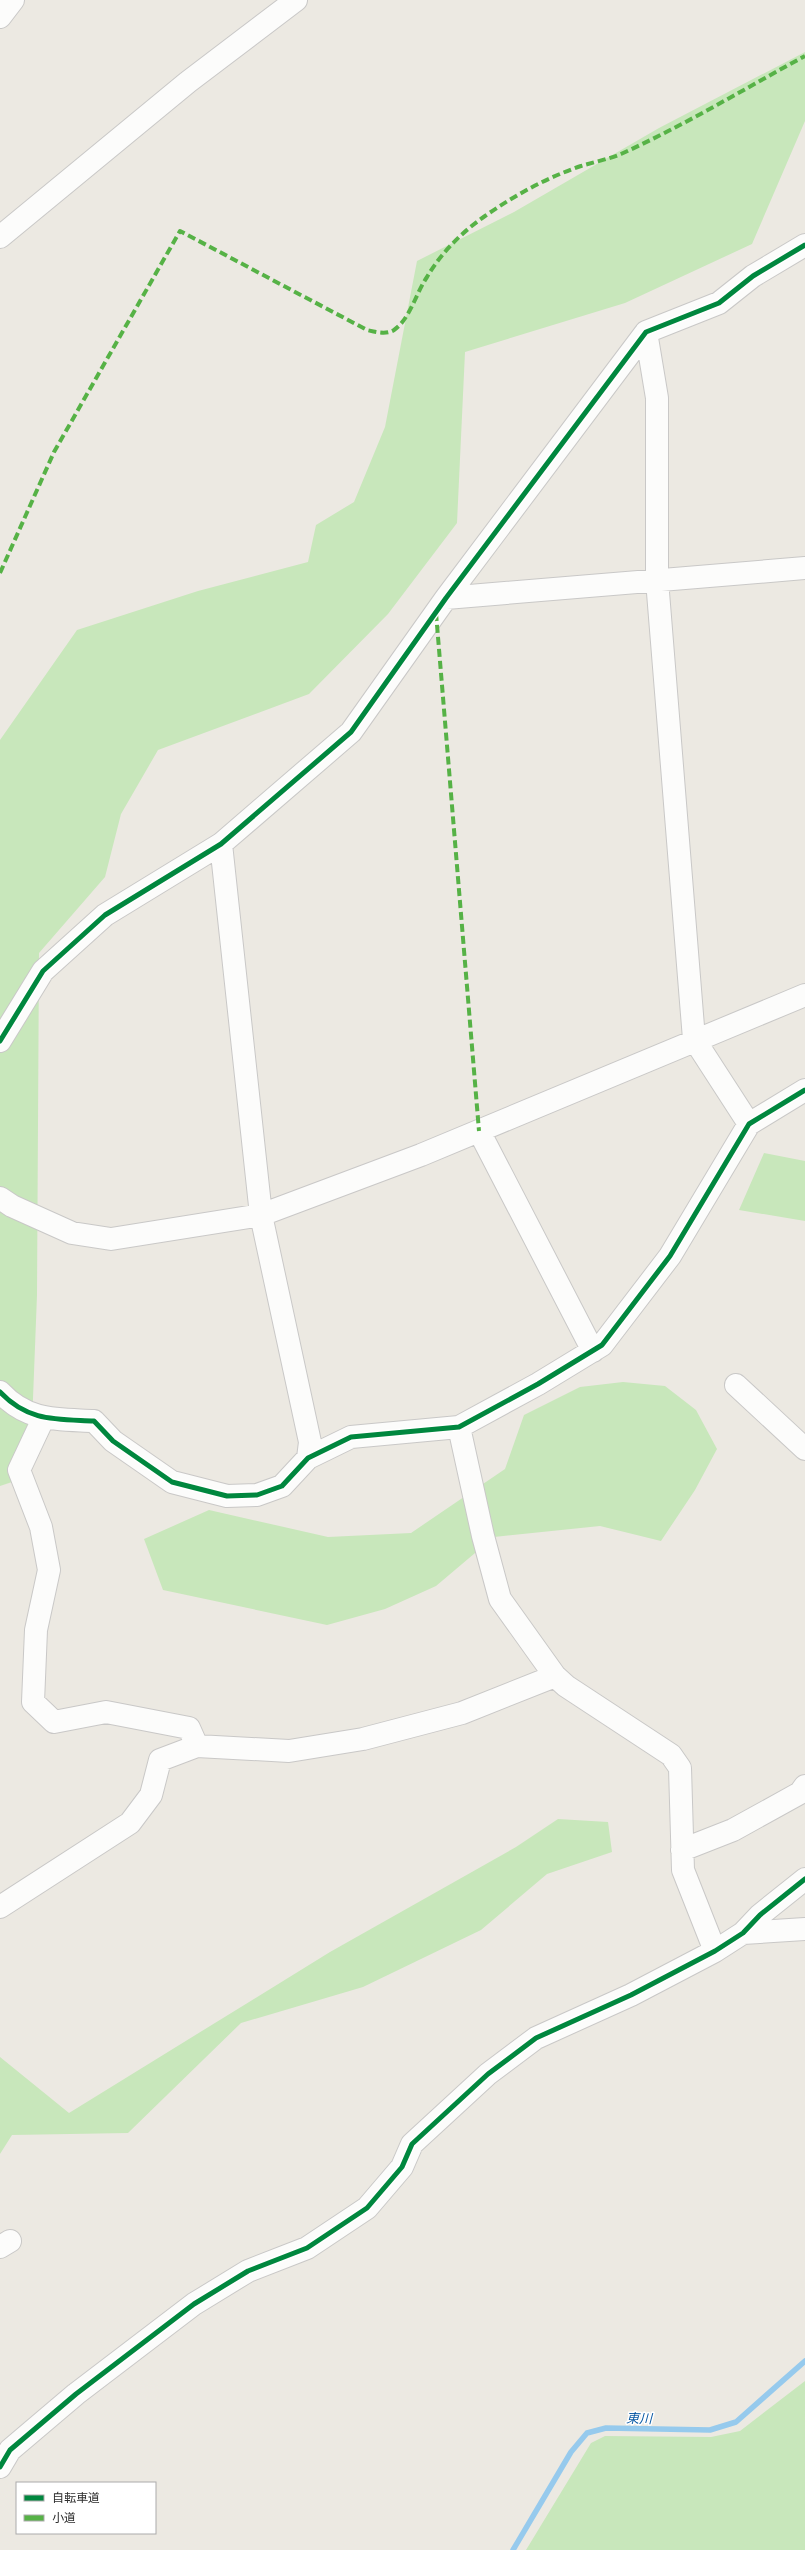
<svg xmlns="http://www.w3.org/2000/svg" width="805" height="2550" viewBox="0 0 805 2550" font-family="'PT Sans','Noto Sans JP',sans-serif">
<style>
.green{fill:#c8e7bb}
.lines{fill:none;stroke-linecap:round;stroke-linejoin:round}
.stream{stroke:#96caed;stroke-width:5.5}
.minor-casing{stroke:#c9c8c7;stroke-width:24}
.minor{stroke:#fcfcfb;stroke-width:22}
.quiet{stroke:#56b246;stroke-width:4;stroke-dasharray:8 4;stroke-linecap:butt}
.cycleway-casing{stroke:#fff;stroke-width:8}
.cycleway{stroke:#00873e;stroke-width:5}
.labels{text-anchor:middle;stroke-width:3;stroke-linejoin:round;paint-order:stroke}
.water-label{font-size:13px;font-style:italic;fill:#0a59a4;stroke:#fff}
</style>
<rect width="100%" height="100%" fill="#ece9e2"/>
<path class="green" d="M805,52V121L752,244L625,303L465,352L457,523L388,614L309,694L158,750L121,814L105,877L39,953L37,1295L30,1476L0,1486V740L77,630L198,591L308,562L316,525L354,502L385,427L417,261L514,212L659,128Z
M764,1153L805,1161V1221L739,1210Z
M623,1382L665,1386L696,1410L717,1449L695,1490L661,1541L600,1526L494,1537L436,1586L385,1609L327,1625L163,1590L144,1539L209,1510L328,1537L411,1533L505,1469L524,1415L580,1387Z
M558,1819L608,1822L612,1852L547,1874L481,1930L363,1987L241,2023L128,2133L12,2135L0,2154V2057L69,2113L330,1952L516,1847Z
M805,2381V2550H526L591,2443L605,2436L711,2437L740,2431Z"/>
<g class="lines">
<path class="stream" d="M513,2550L571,2452L587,2433L606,2428L710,2430L736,2422L805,2361"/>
<defs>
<path id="minor" d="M0,17L13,0
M0,237L188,82L296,0
M646,332L657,398V580L694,1039L749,1124
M446,598L805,568
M221,844L261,1215L310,1442L308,1458
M0,1041L43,971L105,915L221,844L351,732L446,598L646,332L719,303L753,276L805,245
M479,1131L593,1351
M0,1198L12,1206L72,1233L111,1239L261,1215L421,1155L805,995
M736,1385L805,1449
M0,1392C28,1422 57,1419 94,1421L113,1441L172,1482L227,1496L257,1495L282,1486L308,1458L351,1437L459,1427L538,1384L602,1345L670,1256L749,1124L805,1090
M43,1419L19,1470L41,1527L49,1570L36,1630L33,1702L54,1722L106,1712L189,1728L197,1746
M459,1427L483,1536L500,1599L555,1676L566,1686L671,1755L680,1768L683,1870L715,1951
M682,1850L733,1830L800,1793L805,1786
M0,1907L130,1823L151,1795L160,1760L197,1746L289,1751L363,1739L462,1713L555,1676
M743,1933L805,1929
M0,2247L10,2241
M0,2467L10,2450L76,2394L194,2304L248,2271L307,2248L367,2208L402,2167L412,2144L488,2074L536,2038L631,1995L715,1951L743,1933L760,1915L805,1879"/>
</defs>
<use href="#minor" class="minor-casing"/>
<use href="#minor" class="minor"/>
<path class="quiet" d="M0,573L54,452L180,231L367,330C376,332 386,335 394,330C410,319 416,293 427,277C441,253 462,232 485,216C515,195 546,178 581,166C594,162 609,159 621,154C685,125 744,89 805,56
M436,613L479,1131"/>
<defs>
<path id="cycleway" d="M0,1041L43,971L105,915L221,844L351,732L446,598L646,332L719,303L753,276L805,245
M0,1392C28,1422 57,1419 94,1421L113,1441L172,1482L227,1496L257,1495L282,1486L308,1458L351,1437L459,1427L538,1384L602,1345L670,1256L749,1124L805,1090
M0,2467L10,2450L76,2394L194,2304L248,2271L307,2248L367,2208L402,2167L412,2144L488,2074L536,2038L631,1995L715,1951L743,1933L760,1915L805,1879"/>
</defs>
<use href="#cycleway" class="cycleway-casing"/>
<use href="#cycleway" class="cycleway"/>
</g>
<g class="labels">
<g class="water-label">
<text transform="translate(639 2418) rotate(1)" y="5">東川</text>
</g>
</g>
<rect x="16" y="2482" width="140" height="52" fill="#ffffff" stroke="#ababab"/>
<rect x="24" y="2495" width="20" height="6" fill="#00873e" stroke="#ababab"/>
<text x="52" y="2502" font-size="12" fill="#2d2d2d">自転車道</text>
<rect x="24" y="2515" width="20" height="6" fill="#56b246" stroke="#ababab"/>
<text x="52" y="2522" font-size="12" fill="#2d2d2d">小道</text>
</svg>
